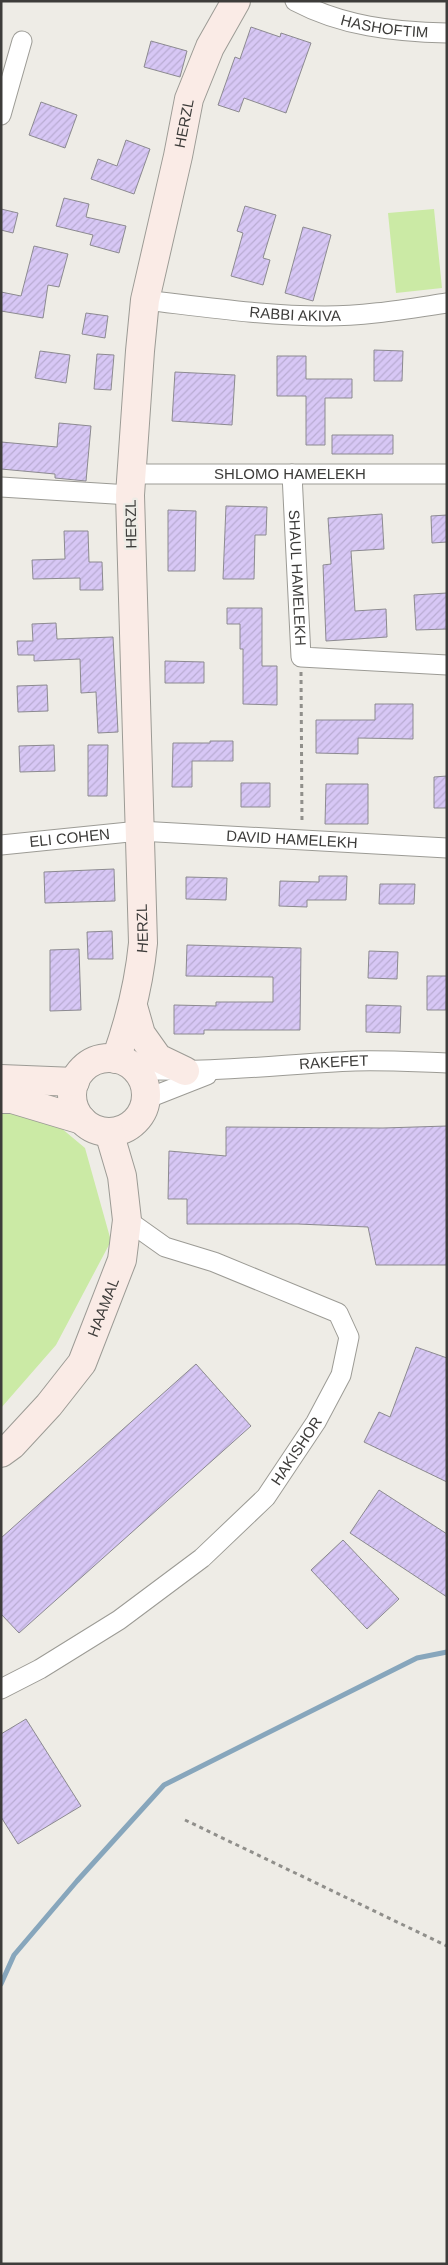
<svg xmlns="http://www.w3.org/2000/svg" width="448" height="2265" viewBox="0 0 448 2265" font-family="Helvetica,sans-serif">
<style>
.green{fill:#cbeaa5}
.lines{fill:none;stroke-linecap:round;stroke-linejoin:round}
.stream{stroke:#87a6bc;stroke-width:5}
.building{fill:url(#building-hatch);stroke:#8c8a90}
.street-casing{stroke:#9c9b95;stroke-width:21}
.secondary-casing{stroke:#9c9b95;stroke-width:30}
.path{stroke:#908f8b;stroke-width:3;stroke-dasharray:4 4;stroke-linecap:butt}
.street{stroke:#fff;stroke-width:19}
.secondary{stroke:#faebe6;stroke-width:28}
.labels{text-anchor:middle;stroke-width:5;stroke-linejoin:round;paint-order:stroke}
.street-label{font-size:15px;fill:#3d3c3a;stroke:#eeece6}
</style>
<defs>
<pattern id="building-hatch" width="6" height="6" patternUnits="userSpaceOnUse" patternTransform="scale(1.25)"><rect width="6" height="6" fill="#d7c7f5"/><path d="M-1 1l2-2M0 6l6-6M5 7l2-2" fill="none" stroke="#b9acd3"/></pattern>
</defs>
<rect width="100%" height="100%" fill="#eeece6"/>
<path class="green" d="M434,209L442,288L396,293L388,213Z
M36,1107L85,1148L111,1241L56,1345L1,1408V1113Z"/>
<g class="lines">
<path class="stream" d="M1,1984L14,1955L77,1881L164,1785L417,1658L447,1652"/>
</g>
<path class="building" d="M251,27L280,37L281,33L311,43L286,113L244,98L239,112L218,105L235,57L240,59Z
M151,41L187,51L180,77L144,67Z
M41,102L77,115L65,148L29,135Z
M126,140L150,149L134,194L91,179L98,159L117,166Z
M64,198L89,204L86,217L126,226L119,253L90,245L93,235L56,226Z
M245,206L276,215L263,258L270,260L263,285L231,276L243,233L237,231Z
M1,209L18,213L13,233L1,230Z
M303,227L331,235L313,301L285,293Z
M34,246L68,254L59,287L48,285L43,318L1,311V292L21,296Z
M86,313L108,316L105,338L82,334Z
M374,350L403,351L402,381H374Z
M40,351L70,355L66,383L35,378Z
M97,354L114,355L111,390L94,389Z
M277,356H306V379H352V398H325V445H306V396H277Z
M175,372L235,375L232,425L172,421Z
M59,423L91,426L86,481L55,478V474L1,469V442L57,447Z
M332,435H393V454H332Z
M226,506L267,507L266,535H255L254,579H223Z
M168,510L196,511L195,571H168Z
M382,514L384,549L351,551L355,611L386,609L387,637L326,641L323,565L331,564L328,518Z
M447,515V542L432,543L431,516Z
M64,531H88L89,562H102L103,590H80V578L33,579L32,560L65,559Z
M447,593V629L416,630L414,595Z
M227,608H262V666H277V705L243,704V649H240V624H227Z
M56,623L57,639L113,637L118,732L98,733L96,692L81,693L80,659L34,661V655H18L17,641H33L32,624Z
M165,661L204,662V683H165Z
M47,685L48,711L18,712L17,686Z
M375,704H413V739L358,738V754L316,753V720H375Z
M210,741H233V761H192V787H172L173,743H210Z
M54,745L55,771L20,772L19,746Z
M88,745H108L107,796H88Z
M447,776V808H434V777Z
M241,783H270V807H241Z
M326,784H368V824H325Z
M114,869L115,901L45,903L44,872Z
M319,876H347L346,900H307V907L279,906L280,881L319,882Z
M186,877L227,878L226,900L186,899Z
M380,884H415L414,904H379Z
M112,931L113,959H88L87,932Z
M187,945L301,948L300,1030H204V1034H174V1005L216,1006V1002H273V977L186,976Z
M79,949L81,1010L50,1011V950Z
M369,951L398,952L397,979L368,978Z
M427,976H447L446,1010H427Z
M366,1005L401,1006L400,1033L366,1032Z
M447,1126V1265H376L368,1227L298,1224H187V1199H168L169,1151L226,1156V1127L383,1128Z
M416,1347L447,1358V1482L364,1442L379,1412L390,1417Z
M196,1364L251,1426L19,1633L1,1614V1538Z
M379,1490L447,1534V1597L350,1533Z
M343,1540L399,1599L367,1629L311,1570Z
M26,1719L81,1806L18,1844L1,1817V1734Z"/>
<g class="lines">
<defs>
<g id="street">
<path id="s1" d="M295,1C342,26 394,32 447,33"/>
<path d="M1,115L22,41"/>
<path id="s2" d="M145,300C205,307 265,316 325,316C366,316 406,309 447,303"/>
<path id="s3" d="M132,474H447"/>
<path id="s4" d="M292,474L301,657L447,665"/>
<path d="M1,487L130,495"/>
<path id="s5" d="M1,845L139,831L447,848"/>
<path id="s6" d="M135,1069C209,1074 282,1064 355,1061C386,1060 416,1062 447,1063"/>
<path d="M146,1099L207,1075"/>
<path id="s7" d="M1,1689L40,1669L119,1620L202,1558L266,1497L316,1422L341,1375L349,1337L338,1313L214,1262L165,1247L127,1220"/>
</g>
<g id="secondary">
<path d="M133,1006L141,1034L158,1058L185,1071"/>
<circle cx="109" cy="1095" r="37"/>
<path id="s8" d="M116,1059C130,1020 139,984 143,943L130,495L140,351L145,300L178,156L189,99L210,47L236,1"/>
<path d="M1,1079L75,1082"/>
<path d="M1,1099H12L82,1120"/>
<path id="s9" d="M1,1453L12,1445L49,1405L82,1363L122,1260L127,1220L122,1176L109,1132"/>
</g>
</defs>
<use href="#street" class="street-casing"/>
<use href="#secondary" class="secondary-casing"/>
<path class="path" d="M301,672L302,823
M81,1063L96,1053
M185,1820L447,1946"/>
<use href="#street" class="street"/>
<use href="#secondary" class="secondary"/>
</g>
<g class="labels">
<g class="street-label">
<text dy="5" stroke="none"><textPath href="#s1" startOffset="94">HASHOFTIM</textPath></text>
<text dy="5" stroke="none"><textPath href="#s8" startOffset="944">HERZL</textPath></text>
<text dy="5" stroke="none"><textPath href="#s2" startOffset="151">RABBI AKIVA</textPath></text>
<text dy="5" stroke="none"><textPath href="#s3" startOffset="158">SHLOMO HAMELEKH</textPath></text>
<text transform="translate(131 524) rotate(-91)" y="5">HERZL</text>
<text dy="5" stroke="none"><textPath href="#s4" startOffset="104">SHAUL HAMELEKH</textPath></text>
<text dy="5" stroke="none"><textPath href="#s5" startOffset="69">ELI COHEN</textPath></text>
<text dy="5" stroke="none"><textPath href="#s5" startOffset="292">DAVID HAMELEKH</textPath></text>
<text dy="5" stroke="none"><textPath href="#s8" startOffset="134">HERZL</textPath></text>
<text dy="5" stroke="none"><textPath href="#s6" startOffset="199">RAKEFET</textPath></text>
<text dy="5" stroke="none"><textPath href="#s9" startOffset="181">HAAMAL</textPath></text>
<text dy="5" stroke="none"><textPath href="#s7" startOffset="384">HAKISHOR</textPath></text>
</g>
</g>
<rect width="448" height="2265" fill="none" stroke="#3d3c3a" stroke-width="5"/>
</svg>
